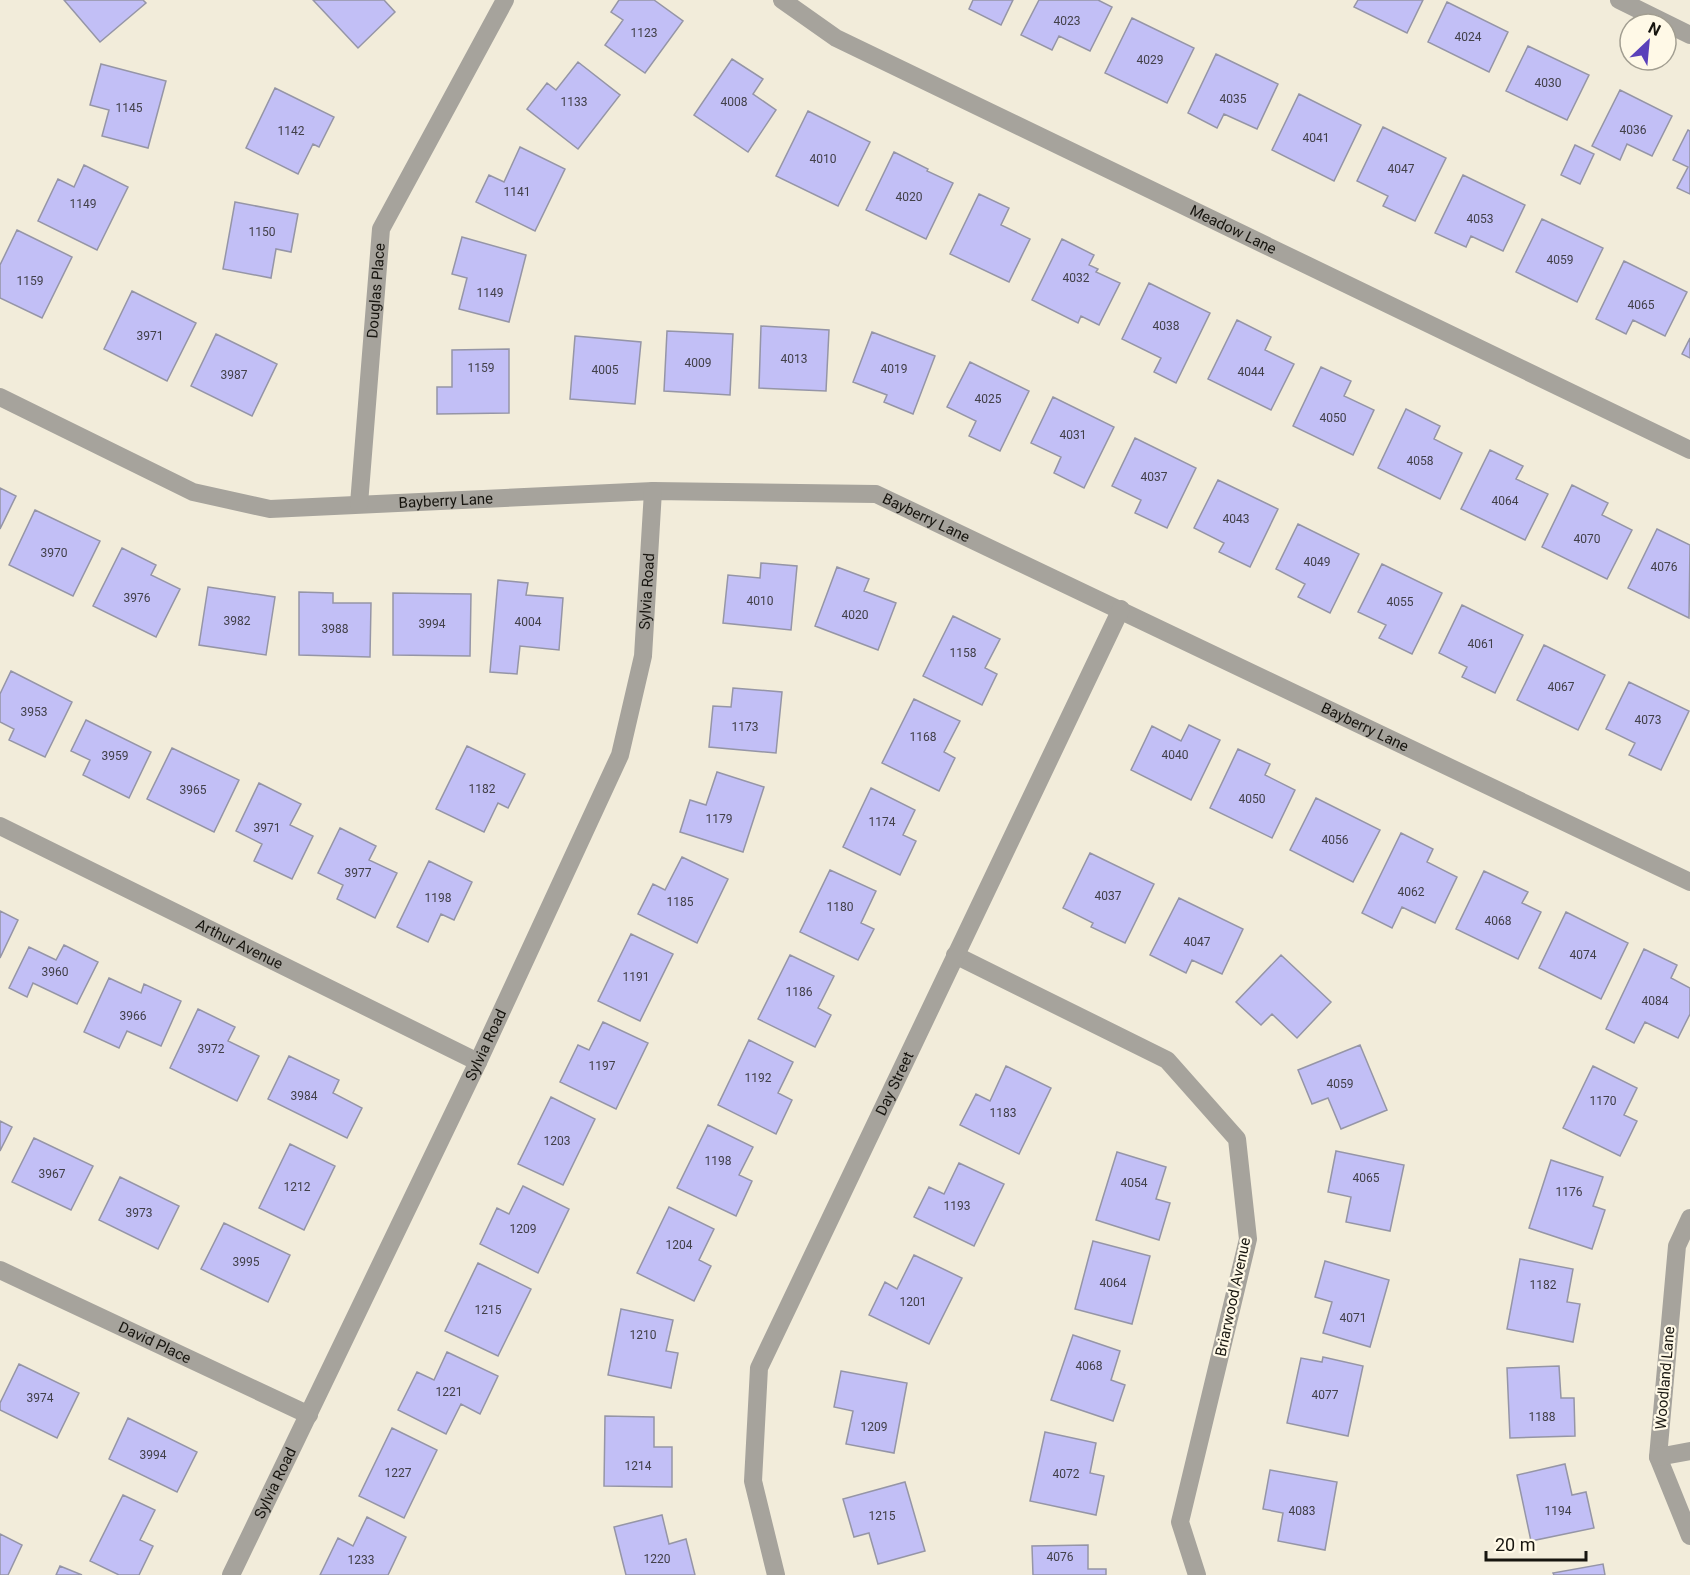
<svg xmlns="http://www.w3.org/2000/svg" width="1690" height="1575" viewBox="0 0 1690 1575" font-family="Roboto,sans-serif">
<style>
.building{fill:#c2bff6;stroke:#9595a6;stroke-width:1.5}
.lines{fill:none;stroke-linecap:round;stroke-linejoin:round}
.minor{stroke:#a6a39c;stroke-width:18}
.labels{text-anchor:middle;stroke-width:4.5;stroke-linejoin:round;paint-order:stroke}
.number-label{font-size:12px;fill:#424049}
.street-label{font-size:15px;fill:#17150f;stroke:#fff9e7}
</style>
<rect width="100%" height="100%" fill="#f2ecda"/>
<path class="building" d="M64,0H143L146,3L100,42Z
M313,0H384L395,12L358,48Z
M619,0H654L683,21L645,73L605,45L623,20L611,12Z
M973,0H1013L1001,25L969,9Z
M1039,0H1098L1112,7L1090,51L1059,36L1052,50L1021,35Z
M1358,0H1423L1407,33L1354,7Z
M1447,2L1508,32L1489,72L1428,42Z
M1132,18L1194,48L1167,103L1105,73Z
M1528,46L1589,75L1567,120L1506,91Z
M1216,54L1278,84L1257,129L1224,114L1217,128L1188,113Z
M732,59L763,79L753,94L776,110L748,152L694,115Z
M578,62L620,95L578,149L527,109L547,83L556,90Z
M101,64L166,81L148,148L102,136L109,110L90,105Z
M275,88L334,117L319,147L313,144L298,174L246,148Z
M1620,90L1672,116L1652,156L1627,144L1620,160L1592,146Z
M1299,94L1361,125L1334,181L1272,150Z
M808,111L870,142L838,206L776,176Z
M1383,127L1446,158L1415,221L1383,206L1388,196L1357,181Z
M1688,130L1690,131V194L1677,188L1688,167L1673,160Z
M1575,145L1594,154L1580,184L1561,175Z
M520,147L565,169L535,231L476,202L489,175L504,182Z
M894,152L928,169L927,171L953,183L926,239L866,210Z
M84,165L128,187L97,250L38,221L58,179L74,187Z
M1463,175L1525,205L1503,251L1471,236L1466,247L1435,233Z
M979,194L1009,208L1001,225L1030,239L1009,282L950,254Z
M235,202L298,214L291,252L276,249L271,278L223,269Z
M1542,219L1603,248L1577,302L1516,272Z
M17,230L72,257L42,318L0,298V265Z
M462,237L526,255L509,322L459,309L467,278L452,274Z
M1062,239L1094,255L1089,265L1098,269L1096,272L1120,283L1099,325L1081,316L1078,323L1032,300Z
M1624,261L1687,292L1665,336L1633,320L1626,334L1596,319Z
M1149,283L1210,313L1176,383L1154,372L1161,358L1122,339Z
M132,291L196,323L167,381L104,349Z
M1237,320L1271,337L1265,350L1294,364L1271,410L1208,379Z
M761,326L829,330L826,391L759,388Z
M667,331L733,334L730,395L664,391Z
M872,332L935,356L913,414L884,402L887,395L853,382Z
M216,334L277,364L252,416L191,386Z
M575,336L641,342L635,404L570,399Z
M1690,338V358L1682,354Z
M509,349V413L437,414V387H452V350Z
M970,362L1029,391L1000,451L969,436L976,421L947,407Z
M1321,367L1351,381L1344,396L1374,410L1353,455L1293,426Z
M1053,397L1114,427L1084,488L1054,473L1061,457L1031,443Z
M1406,409L1440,426L1434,439L1462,453L1440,499L1378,468Z
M1135,438L1196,468L1167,528L1135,513L1141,500L1112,486Z
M1490,450L1523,466L1516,479L1548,494L1525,540L1461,509Z
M1218,480L1278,509L1250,567L1219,552L1224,543L1194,528Z
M1572,485L1608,503L1602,515L1632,530L1607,579L1542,547Z
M0,488L16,496L0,529Z
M35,510L100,541L73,596L9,565Z
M1298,524L1359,554L1330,613L1298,597L1305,584L1276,569Z
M1657,529L1690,545L1689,618L1628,588Z
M122,548L156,565L151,575L180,589L156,637L93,606Z
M761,563L797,566L791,630L723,623L728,575L760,578Z
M1382,564L1442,593L1412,654L1379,638L1386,625L1358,612Z
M837,567L869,579L864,591L896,603L878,650L815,626Z
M498,580L528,583L526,595L563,598L559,650L520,646L517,674L490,672Z
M208,587L275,597L266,655L199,645Z
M299,592L333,593V603H371L370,657L299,655Z
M393,593L471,594L470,656L393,655Z
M1462,605L1523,635L1495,693L1462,677L1467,667L1439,653Z
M953,616L1000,639L985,668L997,674L982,705L923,676Z
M1544,645L1605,675L1578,730L1517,700Z
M11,671L72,702L45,757L9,740L14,729L0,722V694Z
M1629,682L1689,711L1661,770L1629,755L1635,743L1606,729Z
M733,688L782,692L776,753L709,747L713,706L731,707Z
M914,699L960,721L944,752L955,758L939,791L882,763Z
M86,720L151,752L129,798L83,775L90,760L71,751Z
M1189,725L1220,740L1191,800L1131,770L1152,726L1181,741Z
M467,746L525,774L508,808L498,803L484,832L436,809Z
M172,748L239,780L214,832L147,799Z
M1238,749L1270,764L1265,775L1295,790L1272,838L1210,808Z
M717,772L764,787L743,852L680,832L690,800L706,805Z
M259,783L301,804L290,825L313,836L292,879L254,861L262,844L236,831Z
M871,788L915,810L903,835L916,841L900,875L843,847Z
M1316,798L1380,830L1353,882L1290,850Z
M340,828L376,846L369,860L397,873L375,918L337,899L343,885L318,873Z
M1401,833L1433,849L1427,862L1457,877L1435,923L1402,907L1392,928L1362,913Z
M1090,853L1154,884L1125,943L1091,927L1093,923L1063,908Z
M682,857L728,879L697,943L638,914L653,884L665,890Z
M429,861L472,882L454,920L441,914L428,942L397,927Z
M830,870L876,891L861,923L874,929L858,960L800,932Z
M1484,871L1528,892L1522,903L1541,912L1518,959L1456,929Z
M1179,898L1243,929L1222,974L1192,960L1186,973L1150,955Z
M0,911L18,920L0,958Z
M1566,912L1628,943L1601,999L1539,968Z
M631,934L673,954L640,1021L598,1001Z
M64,945L98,962L77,1004L33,983L27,997L9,988L29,947L56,960Z
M1644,949L1677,965L1671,978L1690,988V1014L1678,1038L1645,1022L1634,1043L1606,1029Z
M790,955L834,976L818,1008L831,1015L815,1047L758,1019Z
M1281,955L1331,1002L1297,1038L1272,1014L1261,1025L1236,1002Z
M109,978L141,993L144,984L181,1001L161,1046L127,1031L119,1048L84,1032Z
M198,1009L235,1027L228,1041L259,1056L237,1101L170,1068Z
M603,1022L648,1043L616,1109L560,1082L578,1045L589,1050Z
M749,1040L793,1062L778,1093L792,1100L776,1134L718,1105Z
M1360,1045L1387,1110L1341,1129L1328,1098L1312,1104L1298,1070Z
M289,1056L339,1080L333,1093L362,1108L347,1138L268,1099Z
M1006,1066L1051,1088L1019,1154L960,1125L976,1094L990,1101Z
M1593,1066L1637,1088L1624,1115L1637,1121L1620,1156L1563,1128Z
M551,1097L595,1119L563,1185L518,1164Z
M0,1121L12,1127L0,1151Z
M708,1125L753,1147L739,1175L752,1181L736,1216L677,1188Z
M34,1138L93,1166L71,1210L12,1182Z
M290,1144L335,1166L304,1230L259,1208Z
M1336,1151L1404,1165L1390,1231L1346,1222L1351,1197L1328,1192Z
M1117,1152L1166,1167L1156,1199L1170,1203L1159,1240L1096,1220Z
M1551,1160L1603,1177L1593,1206L1605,1210L1592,1249L1529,1228Z
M959,1163L1004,1184L974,1246L914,1217L929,1187L944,1194Z
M120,1177L179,1206L158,1249L99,1220Z
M523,1186L569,1209L538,1273L480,1244L497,1208L509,1214Z
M669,1207L714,1229L699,1260L711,1266L694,1301L637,1273Z
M224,1223L290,1255L268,1302L201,1269Z
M1093,1241L1150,1256L1132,1324L1075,1309Z
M914,1255L962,1278L929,1344L869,1315L885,1282L897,1289Z
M1520,1259L1573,1269L1567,1302L1580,1304L1573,1342L1507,1329Z
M1325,1261L1389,1280L1370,1347L1323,1333L1332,1302L1315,1297Z
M478,1263L531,1289L498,1356L445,1331Z
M621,1309L673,1320L666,1351L678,1353L671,1388L608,1375Z
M1073,1335L1120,1351L1111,1380L1125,1385L1113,1421L1051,1400Z
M447,1352L498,1376L480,1414L461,1404L446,1434L398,1410L417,1372L434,1380Z
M1323,1357L1363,1366L1348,1436L1287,1423L1301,1358L1322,1362Z
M19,1364L79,1393L57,1438L0,1410V1403Z
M1559,1366L1561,1398H1574L1575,1436L1510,1438L1507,1368Z
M841,1371L907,1383L894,1453L846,1444L853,1411L834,1407Z
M605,1416L654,1417V1447H672V1487L604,1486Z
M128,1418L197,1452L177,1492L109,1459Z
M392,1428L437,1450L404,1518L359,1496Z
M1045,1432L1096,1443L1090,1473L1104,1476L1096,1515L1030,1501Z
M1565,1464L1572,1495L1586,1492L1594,1528L1531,1541L1517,1475Z
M1270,1470L1337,1482L1325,1550L1278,1541L1283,1513L1263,1509Z
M905,1482L925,1551L878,1564L869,1533L854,1537L843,1499Z
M123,1495L155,1510L140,1540L153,1546L139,1575H119L90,1561Z
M662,1515L669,1544L686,1539L695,1575H626L614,1527Z
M367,1517L406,1537L388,1575H320L338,1538L353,1546Z
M0,1534L22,1545L8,1575H0Z
M1088,1545V1569H1106V1575H1033L1032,1546Z
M1603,1564L1605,1575H1554L1553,1573Z
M60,1566L82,1575H56Z"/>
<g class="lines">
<g class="minor">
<path id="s1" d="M782,0L836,38L1690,450"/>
<path d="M1619,0L1690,35"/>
<path id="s2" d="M0,397L193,492L270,509L653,491L876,494L1690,882"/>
<path id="s3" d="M359,504L381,229L505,0"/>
<path id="s4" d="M0,826L478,1062"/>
<path d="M955,955L1167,1060L1237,1139L1248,1239L1180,1522L1197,1575"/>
<path d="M1690,1218L1677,1246L1658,1457L1690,1536"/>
<path id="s5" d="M0,1270L309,1415"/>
<path d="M1658,1457L1690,1451"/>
<path id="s6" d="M231,1575L478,1062L620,755L643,656L653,491"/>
<path id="s7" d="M776,1575L753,1481L759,1368L1121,609"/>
</g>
</g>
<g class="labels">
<g class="number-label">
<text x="1067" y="25">4023</text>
<text x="644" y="37">1123</text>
<text x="1468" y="41">4024</text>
<text x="1150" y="64">4029</text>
<text x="1548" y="87">4030</text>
<text x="1233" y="103">4035</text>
<text x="574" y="106">1133</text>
<text x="734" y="106">4008</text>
<text x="129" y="112">1145</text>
<text x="1633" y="134">4036</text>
<text x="291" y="135">1142</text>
<text x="1316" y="142">4041</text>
<text x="823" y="163">4010</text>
<text x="1401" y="173">4047</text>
<text x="517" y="196">1141</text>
<text x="909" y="201">4020</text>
<text x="83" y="208">1149</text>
<text x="1480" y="223">4053</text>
<text x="262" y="236">1150</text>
<text x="1560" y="264">4059</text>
<text x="1076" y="282">4032</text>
<text x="30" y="285">1159</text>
<text x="490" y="297">1149</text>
<text x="1641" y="309">4065</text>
<text x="1166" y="330">4038</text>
<text x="150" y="340">3971</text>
<text x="794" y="363">4013</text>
<text x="698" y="367">4009</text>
<text x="481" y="372">1159</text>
<text x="894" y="373">4019</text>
<text x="605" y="374">4005</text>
<text x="1251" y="376">4044</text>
<text x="234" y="379">3987</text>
<text x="988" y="403">4025</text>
<text x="1333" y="422">4050</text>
<text x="1073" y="439">4031</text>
<text x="1420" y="465">4058</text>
<text x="1154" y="481">4037</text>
<text x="1505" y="505">4064</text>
<text x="1236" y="523">4043</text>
<text x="1587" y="543">4070</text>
<text x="54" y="557">3970</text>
<text x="1317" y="566">4049</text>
<text x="1664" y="571">4076</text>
<text x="137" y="602">3976</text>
<text x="760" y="605">4010</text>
<text x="1400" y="606">4055</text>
<text x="855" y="619">4020</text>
<text x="237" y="625">3982</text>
<text x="528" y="626">4004</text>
<text x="432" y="628">3994</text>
<text x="335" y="633">3988</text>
<text x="1481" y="648">4061</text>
<text x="963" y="657">1158</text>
<text x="1561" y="691">4067</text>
<text x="34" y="716">3953</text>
<text x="1648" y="724">4073</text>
<text x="745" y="731">1173</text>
<text x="923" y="741">1168</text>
<text x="1175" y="759">4040</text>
<text x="115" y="760">3959</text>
<text x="482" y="793">1182</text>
<text x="193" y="794">3965</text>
<text x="1252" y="803">4050</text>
<text x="719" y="823">1179</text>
<text x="882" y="826">1174</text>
<text x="267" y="832">3971</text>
<text x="1335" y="844">4056</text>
<text x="358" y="877">3977</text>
<text x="1411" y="896">4062</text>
<text x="1108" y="900">4037</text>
<text x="438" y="902">1198</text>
<text x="680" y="906">1185</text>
<text x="840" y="911">1180</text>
<text x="1498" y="925">4068</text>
<text x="1197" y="946">4047</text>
<text x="1583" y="959">4074</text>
<text x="55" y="976">3960</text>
<text x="636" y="981">1191</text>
<text x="799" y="996">1186</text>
<text x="1655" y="1005">4084</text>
<text x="133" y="1020">3966</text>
<text x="211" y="1053">3972</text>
<text x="602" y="1070">1197</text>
<text x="758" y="1082">1192</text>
<text x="1340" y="1088">4059</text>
<text x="304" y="1100">3984</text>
<text x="1603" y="1105">1170</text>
<text x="1003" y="1117">1183</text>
<text x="557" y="1145">1203</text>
<text x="718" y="1165">1198</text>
<text x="52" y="1178">3967</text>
<text x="1366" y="1182">4065</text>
<text x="1134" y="1187">4054</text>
<text x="297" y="1191">1212</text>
<text x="1569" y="1196">1176</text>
<text x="957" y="1210">1193</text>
<text x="139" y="1217">3973</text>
<text x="523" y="1233">1209</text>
<text x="679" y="1249">1204</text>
<text x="246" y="1266">3995</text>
<text x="1113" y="1287">4064</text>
<text x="1543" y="1289">1182</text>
<text x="913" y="1306">1201</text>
<text x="488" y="1314">1215</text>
<text x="1353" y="1322">4071</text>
<text x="643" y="1339">1210</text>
<text x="1089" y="1370">4068</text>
<text x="449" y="1396">1221</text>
<text x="1325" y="1399">4077</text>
<text x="40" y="1402">3974</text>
<text x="1542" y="1421">1188</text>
<text x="874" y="1431">1209</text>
<text x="153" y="1459">3994</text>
<text x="638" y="1470">1214</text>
<text x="398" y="1477">1227</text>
<text x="1066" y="1478">4072</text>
<text x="1302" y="1515">4083</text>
<text x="1558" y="1515">1194</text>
<text x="882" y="1520">1215</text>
<text x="1060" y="1561">4076</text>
<text x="657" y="1563">1220</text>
<text x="361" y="1564">1233</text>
</g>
<g class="street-label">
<text dy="5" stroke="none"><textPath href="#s1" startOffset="507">Meadow Lane</textPath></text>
<text dy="5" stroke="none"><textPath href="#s3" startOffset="214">Douglas Place</textPath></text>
<text dy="5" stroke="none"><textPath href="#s2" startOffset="470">Bayberry Lane</textPath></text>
<text dy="5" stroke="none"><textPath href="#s2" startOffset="956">Bayberry Lane</textPath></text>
<text dy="5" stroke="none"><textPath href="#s6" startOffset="1074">Sylvia Road</textPath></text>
<text dy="5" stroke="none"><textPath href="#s2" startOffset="1442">Bayberry Lane</textPath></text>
<text dy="5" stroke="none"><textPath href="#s4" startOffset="267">Arthur Avenue</textPath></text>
<text dy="5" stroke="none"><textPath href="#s6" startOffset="588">Sylvia Road</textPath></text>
<text dy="5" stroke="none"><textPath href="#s7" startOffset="525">Day Street</textPath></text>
<text transform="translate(1233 1297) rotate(-78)" y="5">Briarwood Avenue</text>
<text dy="5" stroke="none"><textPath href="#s5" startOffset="171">David Place</textPath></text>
<text transform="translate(1665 1378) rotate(-85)" y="5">Woodland Lane</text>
<text dy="5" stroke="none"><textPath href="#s6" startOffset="102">Sylvia Road</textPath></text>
</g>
</g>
<g transform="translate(1648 42) rotate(26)"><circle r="28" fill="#fff9e7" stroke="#a29e91" stroke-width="1.5"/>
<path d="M0-4.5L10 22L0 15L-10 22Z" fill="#5a41ba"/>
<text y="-9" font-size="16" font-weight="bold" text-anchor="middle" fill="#17150f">N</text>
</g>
<path d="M1486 1551v9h100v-9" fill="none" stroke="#17150f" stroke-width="3"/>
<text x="1495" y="1551" font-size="18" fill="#17150f" stroke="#fff9e7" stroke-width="4.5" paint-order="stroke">20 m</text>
</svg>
